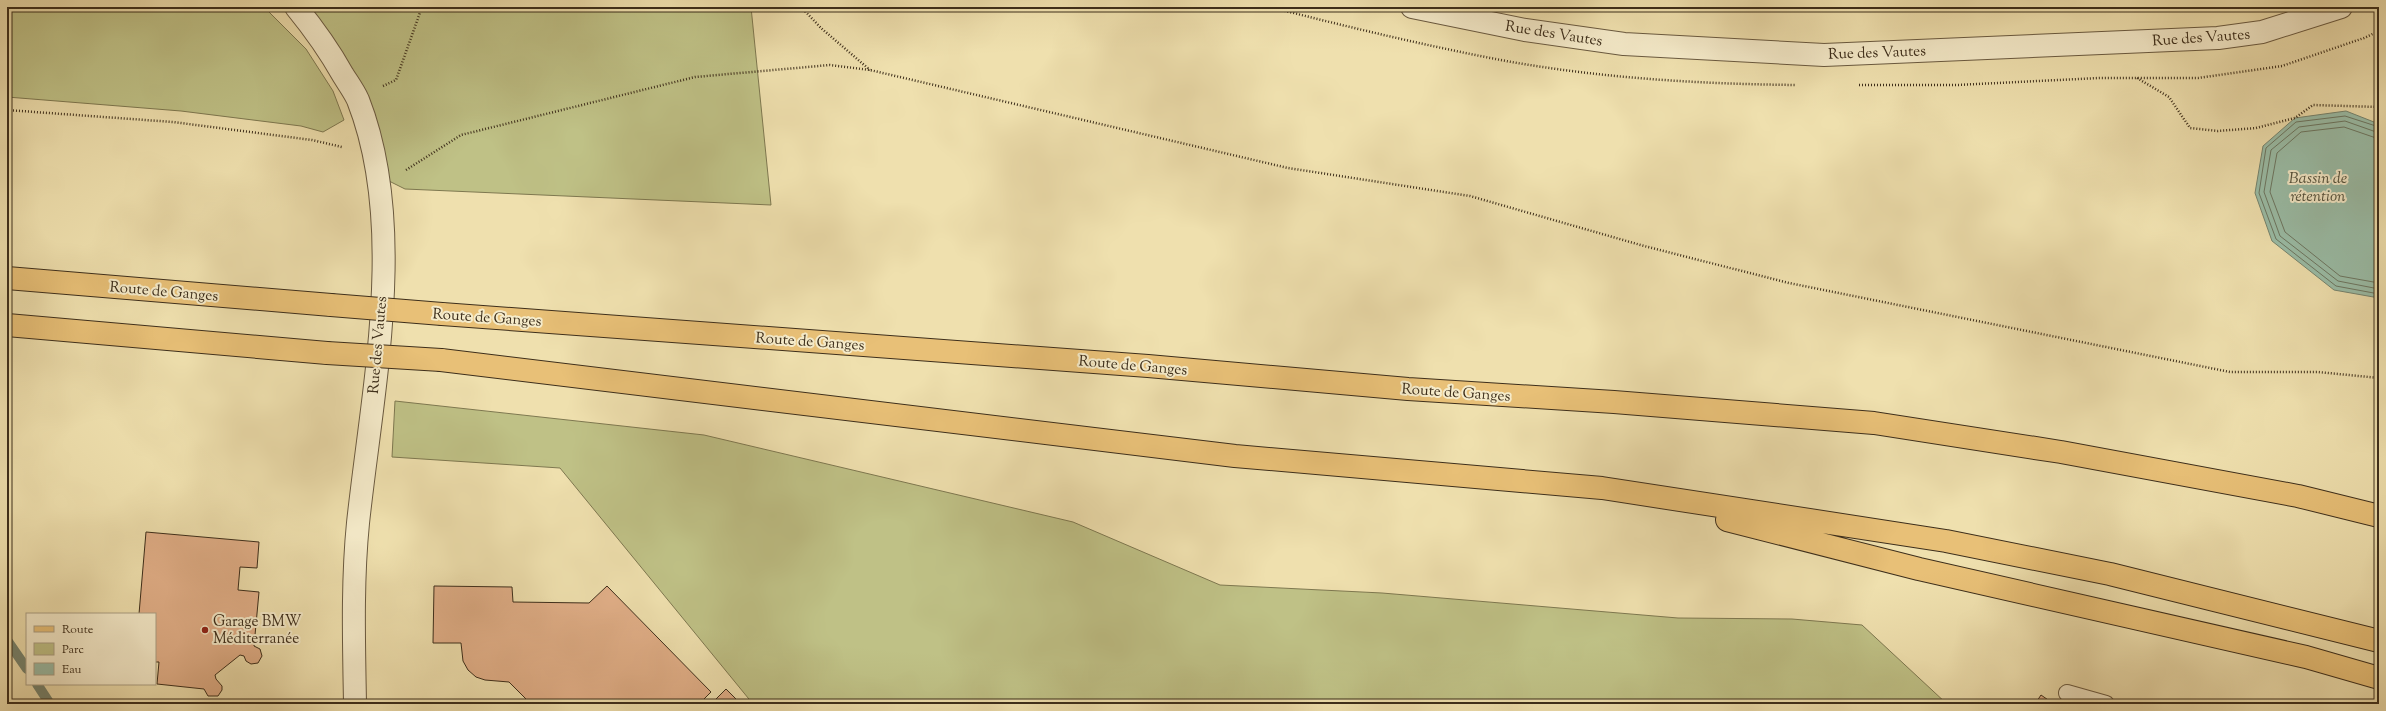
<svg xmlns="http://www.w3.org/2000/svg" width="2386" height="711" viewBox="0 0 2386 711" font-family="'Sorts Mill Goudy',serif">
<style>
.green{fill:#bfc186;stroke:#7e7850}
.water{fill:#9abda7;stroke:#75846f}
.lines{fill:none;stroke-linecap:round;stroke-linejoin:round}
.shore{stroke:#6c7661;stroke-width:1}
.stream{stroke:#75846f;stroke-width:10}
.building{fill:#e1af88;stroke:#3d2e1b}
.service-casing{stroke:#6a5a40;stroke-width:18}
.tertiary-casing{stroke:#6a5a40;stroke-width:24}
.primary-casing{stroke:#3d2e1b;stroke-width:24}
.path{stroke:#3d2e1b;stroke-width:2.5;stroke-dasharray:1 2;stroke-linecap:butt}
.service{stroke:#f5ebca;stroke-width:16}
.tertiary{stroke:#f5ebca;stroke-width:22}
.primary{stroke:#e8c077;stroke-width:22}
.primary-bridge-casing{stroke:#3d2e1b;stroke-width:24;stroke-linecap:butt}
.primary-bridge{stroke:#e8c077;stroke-width:22}
.poi-dot{fill:#8f2418;stroke:#f5ebca;stroke-width:1.5}
.labels{text-anchor:middle;stroke-width:4;stroke-linejoin:round;paint-order:stroke}
.street-label{font-size:15px;fill:#3d2e1b;stroke:#f5ebca}
.poi-label{font-size:15px;fill:#3d2e1b;stroke:#f5ebca;text-anchor:start}
.water-label{font-size:16px;font-style:italic;fill:#54523e;stroke:#f5ebca}
</style>
<rect width="100%" height="100%" fill="#efe0ae"/>
<filter id="stains"><feTurbulence type="fractalNoise" baseFrequency=".005" numOctaves="4"/><feColorMatrix values="0 0 0 0 .2 0 0 0 0 .09 0 0 0 0 .02 0 0 0 .5 -.17"/></filter>
<radialGradient id="worn" r=".72"><stop offset=".6" stop-color="#630" stop-opacity="0"/><stop offset="1" stop-color="#630" stop-opacity=".3"/></radialGradient>
<path class="green" d="M7,7H264L306,49L333,91L344,120L323,132L301,126L181,111L7,97Z
M296,7H751L771,205L405,189L379,176L371,143Z
M395,401L704,435L1073,522L1220,585L1382,593L1678,618L1792,619L1862,625L1947,704H753L560,468L392,457Z"/>
<path class="water" d="M2346,111L2379,124V298L2334,290L2272,241L2255,193L2263,146L2295,118Z"/>
<g class="lines">
<path class="shore" d="M2379,127L2345,116L2296,122L2266,148L2259,193L2276,239L2336,286L2379,294
M2379,133L2345,121L2299,127L2271,150L2264,192L2280,236L2338,281L2379,289
M2379,139L2344,127L2301,132L2277,153L2270,192L2285,232L2340,276L2379,283"/>
<path class="stream" d="M7,640L27,669
M37,684L50,704"/>
</g>
<path class="building" d="M146,532L259,542L257,568L240,567L238,590L259,592L254,646L260,649L262,656L258,663L251,664L246,661L244,656L240,655L215,675L216,679L222,686V690L218,696H208L204,689L157,684L159,662H155V614H139Z
M434,586L512,587L513,602L589,603L607,586L711,692L699,704H531L509,682L485,680L476,677L468,670L463,661L461,643H433Z
M726,689L741,704H711Z
M2041,695L2054,704H2035Z"/>
<g class="lines">
<defs>
<path id="service" d="M2067,693L2106,704"/>
<path id="tertiary" d="M296,7C314,29 329,50 343,75C348,83 354,91 358,100C408,227 372,391 358,523C352,583 354,644 355,704
M1412,7L1525,30L1624,44L1824,55L2218,38L2262,32L2341,7"/>
<path id="primary" d="M7,278L331,305
M442,314L1148,366L1408,389L1614,402L1874,423L2061,452L2298,496L2379,516
M7,325L327,353
M441,360L1235,456L1602,488L1946,541L2110,574L2379,641
M1727,520L1919,569L2306,657L2379,678"/>
</defs>
<use href="#service" class="service-casing"/>
<use href="#tertiary" class="tertiary-casing"/>
<use href="#primary" class="primary-casing"/>
<path class="path" d="M801,7L821,28L870,70
M1270,7C1348,27 1427,46 1506,61C1601,78 1699,84 1796,85
M2137,78L2169,97L2190,128L2218,131L2256,128L2295,118L2313,105L2379,107
M1859,85H1957L2099,78H2198L2282,66L2364,38L2379,31
M383,86L396,80L422,7
M7,110L173,122L312,140L342,147
M406,170L461,135L695,77L830,65L870,70L1288,168L1470,196L1644,246L1789,283L2230,372H2318L2379,378"/>
<use href="#service" class="service"/>
<use href="#tertiary" class="tertiary"/>
<use href="#primary" class="primary"/>
<defs>
<path id="primary-bridge" d="M331,305L442,314
M327,353L441,360"/>
</defs>
<use href="#primary-bridge" class="primary-bridge-casing"/>
<use href="#primary-bridge" class="primary-bridge"/>
</g>
<circle class="poi-dot" cx="205" cy="630" r="4"/>
<g class="labels">
<g class="street-label">
<text transform="translate(1554 33) rotate(9)" y="5">Rue des Vautes</text>
<text transform="translate(2201 37) rotate(-4)" y="5">Rue des Vautes</text>
<text transform="translate(1877 52) rotate(-2)" y="5">Rue des Vautes</text>
<text transform="translate(164 291) rotate(5)" y="5">Route de Ganges</text>
<text transform="translate(487 317) rotate(4)" y="5">Route de Ganges</text>
<text transform="translate(810 341) rotate(4)" y="5">Route de Ganges</text>
<text transform="translate(377 345) rotate(-85)" y="5">Rue des Vautes</text>
<text transform="translate(1133 365) rotate(5)" y="5">Route de Ganges</text>
<text transform="translate(1456 392) rotate(4)" y="5">Route de Ganges</text>
</g>
<g class="poi-label">
<text x="213" y="626">Garage BMW<tspan x="213" dy="17">Méditerranée</tspan></text>
</g>
<g class="water-label">
<text x="2318" y="183">Bassin de<tspan x="2318" dy="18">rétention</tspan></text>
</g>
</g>
<rect width="2386" height="711" fill="none" stroke="#efe0ae" stroke-width="24"/>
<rect x="8" y="8" width="2370" height="695" fill="none" stroke="#3d2e1b" stroke-width="2"/>
<rect x="12" y="12" width="2362" height="687" fill="none" stroke="#3d2e1b"/>
<rect x="26" y="613" width="130" height="72" fill="#f5ebca" stroke="#ab9f84"/>
<rect x="34" y="626" width="20" height="6" fill="#e8c077" stroke="#ab9f84"/>
<text x="62" y="633" font-size="12" fill="#3d2e1b">Route</text>
<rect x="34" y="643" width="20" height="12" fill="#bfc186" stroke="#ab9f84"/>
<text x="62" y="653" font-size="12" fill="#3d2e1b">Parc</text>
<rect x="34" y="663" width="20" height="12" fill="#9abda7" stroke="#ab9f84"/>
<text x="62" y="673" font-size="12" fill="#3d2e1b">Eau</text>
<rect width="100%" height="100%" filter="url(#stains)"/>
<rect width="100%" height="100%" fill="url(#worn)"/>
</svg>
